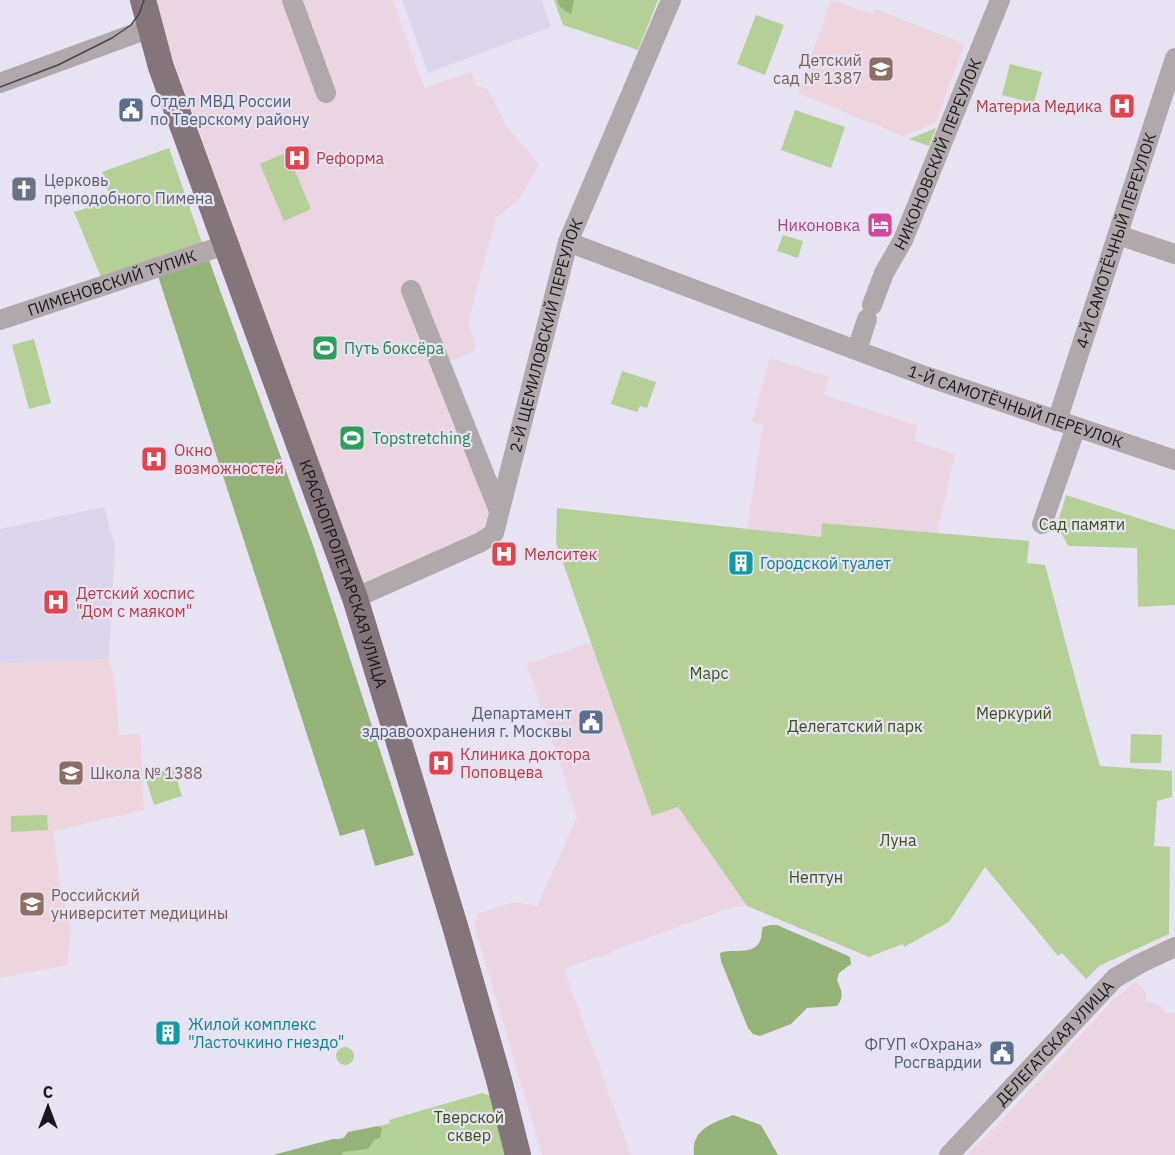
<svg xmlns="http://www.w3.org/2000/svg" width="1175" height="1155" viewBox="0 0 1175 1155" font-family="'IBM Plex Sans',sans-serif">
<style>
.commercial{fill:#ebd5e2}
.built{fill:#dcd6ec}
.education{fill:#edd4dd}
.green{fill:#b4d097}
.forest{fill:#95b278}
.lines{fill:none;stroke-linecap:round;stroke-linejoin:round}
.minor{stroke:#b0a8aa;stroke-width:20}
.major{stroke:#837579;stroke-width:26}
.tram{stroke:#46444c;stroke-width:1.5}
.labels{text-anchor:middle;stroke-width:4.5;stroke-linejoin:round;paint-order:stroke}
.education-label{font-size:16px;fill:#785e54;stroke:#e7e3f3;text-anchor:start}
.service-label{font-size:16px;fill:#4e5e75;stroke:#e7e3f3;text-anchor:end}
.health-label{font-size:16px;fill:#be3a42;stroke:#e7e3f3;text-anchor:start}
.street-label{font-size:16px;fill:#19171d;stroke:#e7e3f3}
.worship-label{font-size:16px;fill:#5b616d;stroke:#e7e3f3;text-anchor:start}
.hotel-label{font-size:16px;fill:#b23c85;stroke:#e7e3f3;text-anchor:end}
.leisure-label{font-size:16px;fill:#27864d;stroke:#e7e3f3;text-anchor:start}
.park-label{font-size:16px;fill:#385214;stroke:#e7e3f3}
.culture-label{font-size:16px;fill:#0d838f;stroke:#e7e3f3;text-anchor:start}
</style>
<rect width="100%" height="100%" fill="#e7e3f3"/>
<path class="commercial" d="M156,0H393L424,88L471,72L477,86L487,89L507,127L539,164L517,202L496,218L468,322L476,346L473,352L448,362L495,483L486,523L480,533L365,583L361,580L170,50Z
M770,358L829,377L824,395L918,426L914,441L955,454L937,533L823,523L821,537L747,529L763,425L752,422Z
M592,642L652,816L678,807L747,906L732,907L612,951V953L599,958L598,956L564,969L631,1155H542L473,921L478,919L476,914L515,902L537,906L577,817L527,664Z
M1136,982L1146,991V1002L1157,1003L1166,1013H1175V1155H967L1000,1122L1115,998Z"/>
<path class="built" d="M402,0H542L551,27L428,73Z
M104,507L115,546L109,659L0,664V529Z"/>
<path class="education" d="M831,0L872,14L875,9L965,44L935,123L903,136L798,93Z
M109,659L115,684L119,735L140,734L144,810L53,831L59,879L71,929L67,965L0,978V664Z"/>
<path class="green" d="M554,0H658L638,50L563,25Z
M756,15L784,25L765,75L737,64Z
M1010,64L1042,72L1034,103L1002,95Z
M795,110L845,127L831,168L781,150Z
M936,128L929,146L909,139Z
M169,148L202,243L101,277L74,212L111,200L102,172Z
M287,152L311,209L284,221L260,164Z
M783,235L803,241L798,258L777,251Z
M34,339L51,403L29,409L12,345Z
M622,371L656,382L647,408L640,406L637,412L611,404Z
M1066,495L1175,530V605L1138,607L1137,548L1068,546L1057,525Z
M557,508L821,537L822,523L1029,541L1027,563L1045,565L1081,700L1100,766L1172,771V797L1157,801L1154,846L1170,847L1169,934L1099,966L1086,979L1062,953L1058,956L985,867L949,922L904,947L903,944L869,957L747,906L678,807L652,816L556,543Z
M1131,734L1162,735L1161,763H1130Z
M173,768L182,796L154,805L145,777Z
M47,815L48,830L11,832V816Z
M336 1056a9 9 0 1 1 18 0a9 9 0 1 1-18 0Z
M482,1093L491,1096L508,1155H287L390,1123L389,1120Z"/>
<path class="forest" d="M557,0H574L571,15L560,7Z
M209,260L313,545L414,855L375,866L364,829L340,836L158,276Z
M770,925H777L844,954L850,957L851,964L839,973L837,980C841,990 845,996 837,1006L807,1008L791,1024L760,1036L753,1034L748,1028L721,961L720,953C730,948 754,956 760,941C762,937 761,931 763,927Z
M733,1115L761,1125L778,1155H694C691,1129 713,1123 733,1115Z
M378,1126L382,1128L380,1138L375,1139L368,1149L343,1152L341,1155H273L333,1139H343L348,1132Z"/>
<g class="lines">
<g class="minor">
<path d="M292,0L326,93"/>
<path d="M0,83L150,28"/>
<path d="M1118,235L1175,254"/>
<path id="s1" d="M568,242L925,376L1175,460"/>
<path d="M411,290L499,511"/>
<path id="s2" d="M872,305L884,273L903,240L1000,0"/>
<path id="s3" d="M0,320L225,245"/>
<path d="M857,350L867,319"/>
<path id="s4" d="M1057,421L1175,58"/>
<path d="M1042,524L1076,427"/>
<path id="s5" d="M355,598L481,542L494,533L568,242L671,0"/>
<path id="s6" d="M949,1155L1115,978L1139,964L1175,947"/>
</g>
<path class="major" id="s7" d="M143,0L161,67L355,598L455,926L499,1080L518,1155"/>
<path class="tram" d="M0,87L58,65L112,38L131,25L139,14L144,0"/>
</g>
<defs>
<symbol id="school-square" viewBox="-11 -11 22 22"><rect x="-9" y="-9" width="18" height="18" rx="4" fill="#8d6e63" stroke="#e7e3f3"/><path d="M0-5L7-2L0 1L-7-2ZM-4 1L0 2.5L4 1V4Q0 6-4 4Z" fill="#fff"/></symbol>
<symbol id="hospital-square" viewBox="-11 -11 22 22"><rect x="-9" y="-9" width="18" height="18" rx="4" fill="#e0444e" stroke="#e7e3f3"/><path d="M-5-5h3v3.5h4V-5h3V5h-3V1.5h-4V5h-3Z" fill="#fff"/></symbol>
<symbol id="civic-square" viewBox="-11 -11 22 22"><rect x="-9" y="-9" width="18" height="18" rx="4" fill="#5c6f8a" stroke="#e7e3f3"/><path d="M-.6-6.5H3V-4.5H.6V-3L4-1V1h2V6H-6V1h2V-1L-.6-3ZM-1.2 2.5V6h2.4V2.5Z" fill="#fff"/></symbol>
<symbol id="church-square" viewBox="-11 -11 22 22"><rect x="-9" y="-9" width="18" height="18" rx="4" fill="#6b7280" stroke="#e7e3f3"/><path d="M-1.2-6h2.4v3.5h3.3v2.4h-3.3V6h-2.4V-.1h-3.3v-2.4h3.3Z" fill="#fff"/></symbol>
<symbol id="hotel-square" viewBox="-11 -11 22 22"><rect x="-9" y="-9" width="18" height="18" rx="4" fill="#d1479c" stroke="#e7e3f3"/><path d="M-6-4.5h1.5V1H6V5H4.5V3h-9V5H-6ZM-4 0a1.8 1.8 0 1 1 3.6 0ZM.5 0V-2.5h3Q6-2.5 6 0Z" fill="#fff"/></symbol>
<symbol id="stadium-square" viewBox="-11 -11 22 22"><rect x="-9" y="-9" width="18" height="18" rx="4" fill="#2e9e5b" stroke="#e7e3f3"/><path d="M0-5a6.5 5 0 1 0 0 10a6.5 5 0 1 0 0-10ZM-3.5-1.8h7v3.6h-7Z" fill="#fff"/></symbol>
<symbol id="building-square" viewBox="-11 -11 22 22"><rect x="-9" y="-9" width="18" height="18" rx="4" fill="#0f9aa8" stroke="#e7e3f3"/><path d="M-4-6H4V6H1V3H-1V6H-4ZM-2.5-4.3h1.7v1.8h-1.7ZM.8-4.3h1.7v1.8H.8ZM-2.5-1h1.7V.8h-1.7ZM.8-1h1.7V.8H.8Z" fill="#fff"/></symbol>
<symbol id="university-square" viewBox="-11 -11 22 22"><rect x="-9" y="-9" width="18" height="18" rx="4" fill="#8d6e63" stroke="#e7e3f3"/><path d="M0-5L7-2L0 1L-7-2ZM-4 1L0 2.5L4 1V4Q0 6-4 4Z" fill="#fff"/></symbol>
</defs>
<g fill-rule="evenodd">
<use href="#school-square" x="866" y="54" width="30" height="30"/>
<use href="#hospital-square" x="1107" y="91" width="30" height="30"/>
<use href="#civic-square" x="116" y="95" width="30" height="30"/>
<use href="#hospital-square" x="282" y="143" width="30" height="30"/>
<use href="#church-square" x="9" y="174" width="30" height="30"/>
<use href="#hotel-square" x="865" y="210" width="30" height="30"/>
<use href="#stadium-square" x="310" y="333" width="30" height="30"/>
<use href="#stadium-square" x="337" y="423" width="30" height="30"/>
<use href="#hospital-square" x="139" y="444" width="30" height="30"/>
<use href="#hospital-square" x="489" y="539" width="30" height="30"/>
<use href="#building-square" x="726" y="548" width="30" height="30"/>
<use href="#hospital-square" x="41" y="587" width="30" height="30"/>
<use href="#civic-square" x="576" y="707" width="30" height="30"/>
<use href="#hospital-square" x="426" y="748" width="30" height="30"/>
<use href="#school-square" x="56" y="758" width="30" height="30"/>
<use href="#university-square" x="17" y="889" width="30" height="30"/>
<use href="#building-square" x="153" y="1018" width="30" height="30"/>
<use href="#civic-square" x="987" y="1038" width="30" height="30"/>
</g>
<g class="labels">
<g class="education-label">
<text x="862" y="66" text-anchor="end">Детский<tspan x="862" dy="18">сад № 1387</tspan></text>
<text x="90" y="779">Школа № 1388</text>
<text x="51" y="901">Российский<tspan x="51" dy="18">университет медицины</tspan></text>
</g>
<g class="service-label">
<text x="150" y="107" text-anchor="start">Отдел МВД России<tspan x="150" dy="18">по Тверскому району</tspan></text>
<text x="572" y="719">Департамент<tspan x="572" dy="18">здравоохранения г. Москвы</tspan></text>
<text x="982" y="1050">ФГУП «Охрана»<tspan x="982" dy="18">Росгвардии</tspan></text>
</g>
<g class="health-label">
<text x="1102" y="112" text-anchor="end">Материа Медика</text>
<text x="316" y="164">Реформа</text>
<text x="174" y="456">Окно<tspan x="174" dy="18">возможностей</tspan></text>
<text x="524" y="560">Мелситек</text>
<text x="76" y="599">Детский хоспис<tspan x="76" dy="18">"Дом с маяком"</tspan></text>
<text x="460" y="760">Клиника доктора<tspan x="460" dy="18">Поповцева</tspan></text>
</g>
<g class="street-label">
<text dy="6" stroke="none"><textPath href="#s2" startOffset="165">НИКОНОВСКИЙ ПЕРЕУЛОК</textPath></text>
<text dy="6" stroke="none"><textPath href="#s4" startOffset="190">4-Й САМОТЁЧНЫЙ ПЕРЕУЛОК</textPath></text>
<text dy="6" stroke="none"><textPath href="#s3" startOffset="118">ПИМЕНОВСКИЙ ТУПИК</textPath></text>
<text dy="6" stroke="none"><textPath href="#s5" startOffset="358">2-Й ЩЕМИЛОВСКИЙ ПЕРЕУЛОК</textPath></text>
<text dy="6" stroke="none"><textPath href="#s1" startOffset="477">1-Й САМОТЁЧНЫЙ ПЕРЕУЛОК</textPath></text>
<text dy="6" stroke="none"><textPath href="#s7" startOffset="608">КРАСНОПРОЛЕТАРСКАЯ УЛИЦА</textPath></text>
<text dy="6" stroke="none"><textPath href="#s6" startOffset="154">ДЕЛЕГАТСКАЯ УЛИЦА</textPath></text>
</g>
<g class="worship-label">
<text x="44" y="186">Церковь<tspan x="44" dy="18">преподобного Пимена</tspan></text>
</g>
<g class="hotel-label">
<text x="860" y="231">Никоновка</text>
</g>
<g class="leisure-label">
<text x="344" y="354">Путь боксёра</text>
<text x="372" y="444">Topstretching</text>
</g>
<g class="park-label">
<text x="1082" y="530">Сад памяти</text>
<text x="709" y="679">Марс</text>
<text x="1014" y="719">Меркурий</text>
<text x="855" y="732">Делегатский парк</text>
<text x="898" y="846">Луна</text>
<text x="816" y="883">Нептун</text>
<text x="469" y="1123">Тверской<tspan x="469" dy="18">сквер</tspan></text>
</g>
<g class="culture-label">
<text x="760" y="569">Городской туалет</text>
<text x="188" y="1030">Жилой комплекс<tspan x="188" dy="18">"Ласточкино гнездо"</tspan></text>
</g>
</g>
<g transform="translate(48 1107)" stroke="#e7e3f3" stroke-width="4.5" paint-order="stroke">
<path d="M0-4.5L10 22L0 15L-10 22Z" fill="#19171d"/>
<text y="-9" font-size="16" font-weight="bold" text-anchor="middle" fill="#19171d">С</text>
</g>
</svg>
